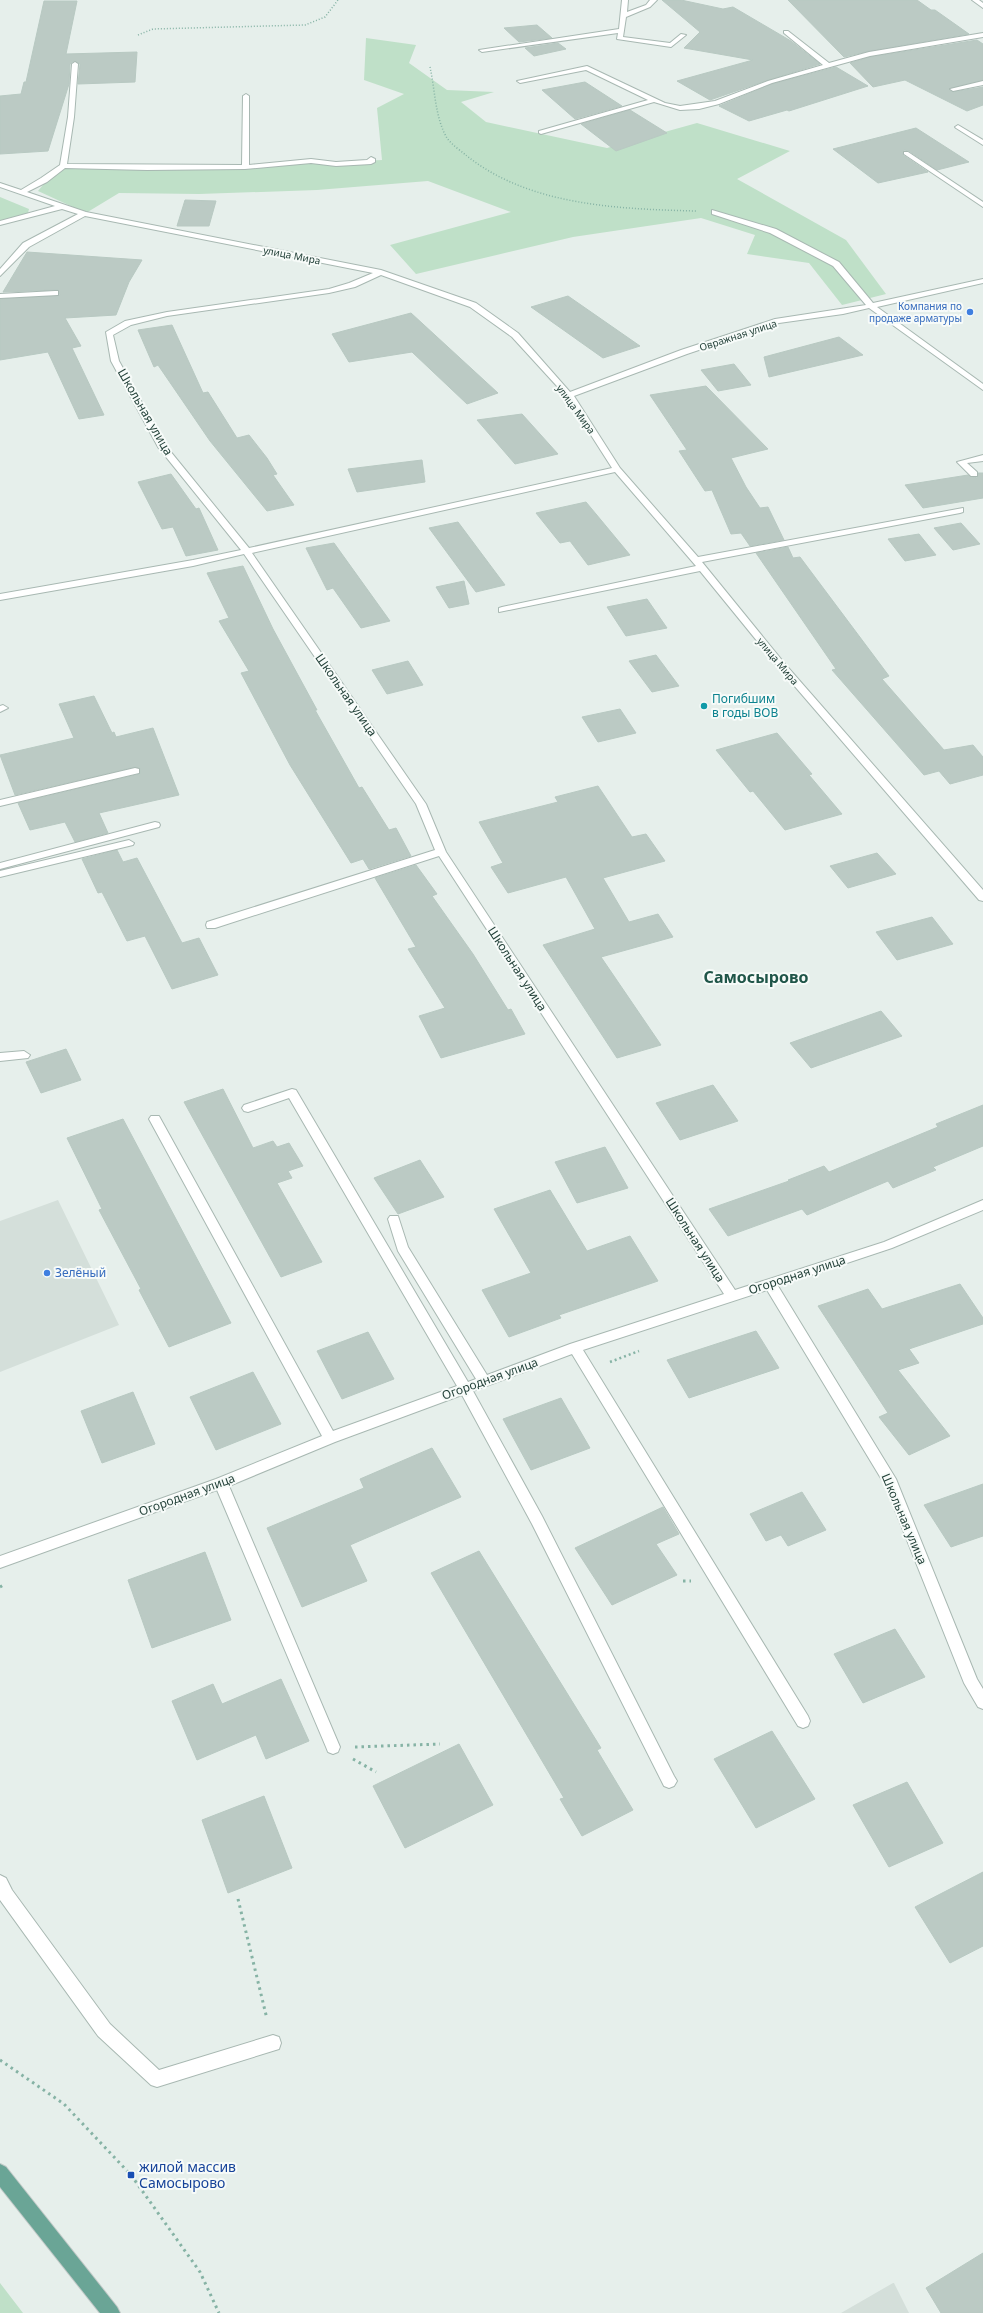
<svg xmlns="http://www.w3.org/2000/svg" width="983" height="2313" viewBox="0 0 983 2313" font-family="'Noto Sans',sans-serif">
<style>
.built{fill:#d4dfda}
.green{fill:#bfe0c8}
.building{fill:#bbcac4;stroke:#b8c9c2}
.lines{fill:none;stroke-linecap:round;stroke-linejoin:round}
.minor-casing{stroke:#a8b8b2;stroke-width:2}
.major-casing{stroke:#c2cac8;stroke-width:2}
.path-far2{stroke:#86b3a5;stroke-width:1.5;stroke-dasharray:1 2;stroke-linecap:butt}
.path-far1{stroke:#86b3a5;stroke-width:2.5;stroke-dasharray:2 3;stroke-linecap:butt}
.path{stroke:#86b3a5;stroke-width:3;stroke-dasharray:2.5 4;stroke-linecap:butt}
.minor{fill:#fff;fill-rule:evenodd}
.major{fill:#6aa596;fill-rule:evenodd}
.shop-dot{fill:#3f7fe0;stroke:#f7fbf9;stroke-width:1.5}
.culture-dot{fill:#0f9aa8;stroke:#f7fbf9;stroke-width:1.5}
.transit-dot{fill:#1a4fb4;stroke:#f7fbf9;stroke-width:1.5}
.labels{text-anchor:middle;stroke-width:4;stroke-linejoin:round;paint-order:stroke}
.far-street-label{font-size:10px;fill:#24423a;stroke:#f7fbf9}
.far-shop-label{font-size:10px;fill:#366cbe;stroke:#f7fbf9;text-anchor:end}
.street-label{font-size:12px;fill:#24423a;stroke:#f7fbf9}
.culture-label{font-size:12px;fill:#0d838f;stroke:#f7fbf9;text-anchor:start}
.shop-label{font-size:12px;fill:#366cbe;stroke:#f7fbf9;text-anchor:start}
.near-transit-label{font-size:14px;fill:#164399;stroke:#f7fbf9;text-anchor:start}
.district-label{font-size:16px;font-weight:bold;fill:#1f5548;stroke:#f7fbf9}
</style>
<rect width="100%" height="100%" fill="#e6efeb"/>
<path class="built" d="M58,1200L119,1325L0,1372V1221Z
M894,2283L909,2313H841L893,2283Z"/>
<path class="green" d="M366,38L416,45L409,63L447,90L494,92L461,102L486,122L607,148L697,123L790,151L737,179L846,240L886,294L842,305L809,263L747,254L755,235L701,218L573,237L416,274L390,245L511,212L428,181L317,190L199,194L119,193L86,213L38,191L57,168L162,170L382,160L377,108L404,94L364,80Z
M0,197L29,209L28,213L0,221Z
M0,2283L23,2313H0Z"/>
<path class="building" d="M662,0H681L723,9L733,7L791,41L820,64L768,80L710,100L677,81L753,60L684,48L700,32Z
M788,0H917L931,10H935L969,34L869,51L844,57Z
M44,1H77L66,54L137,52L135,82L78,84L80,64L74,61L70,64L69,84L48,151L0,154V96L21,94L24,82H26Z
M537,25L552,38L519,42L504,28Z
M977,40L983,44V80L949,89L953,92L983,87V105L967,111L905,80L873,87L850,63L870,57Z
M558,43L566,49L534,56L525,48Z
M836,67L868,86L789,111L787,110L749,121L719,106L772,84Z
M585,82L622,106L575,119L542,90Z
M630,110L667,133L616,151L581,124Z
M916,128L969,162L937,170L909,151L904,150L903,155L928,172L878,183L833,149Z
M185,200L216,201L209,226H177Z
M27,252L142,260L129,282L116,315L65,318L81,346L72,348L104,415L79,419L48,352L0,360V299L60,295L58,290L3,292Z
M568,296L640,346L603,358L531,307Z
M411,313L498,393L467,404L412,352L349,362L332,334Z
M172,325L203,393L208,392L237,438L249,435L267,458L277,474L273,475L294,505L267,511L210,441L158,365L154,367L138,330Z
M839,337L863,355L769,377L764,357Z
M734,364L751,385L718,391L701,370Z
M706,386L768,449L731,458L746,487L760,508L768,507L784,540L750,546L741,533L731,534L712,490L705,491L679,451L687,450L650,395Z
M522,414L558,454L515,464L477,420Z
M422,460L425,482L357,492L348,469Z
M978,473H983V498L923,508L905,485L968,475L977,478Z
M171,474L196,509L199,508L218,550L186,556L173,527L162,529L138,482Z
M586,502L596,514L630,555L588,565L570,541L560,543L536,513Z
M458,522L505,585L476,592L429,528Z
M961,523L980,544L953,550L934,528Z
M919,534L936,555L905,561L888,539Z
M334,543L390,621L361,628L333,588L327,590L306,548Z
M788,547L793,558L800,557L889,676L882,679L944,750L973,745L983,757V775L950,784L939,771L924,775L832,670L836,669L756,553Z
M243,566L273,629L317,710H315L359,788L362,787L389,830L396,828L411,856L369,869L363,859L351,863L290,765L241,673L249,671L219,621L229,618L207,573Z
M464,581L469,604L449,608L436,587Z
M647,599L667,628L626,636L607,607Z
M656,655L679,686L652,692L629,661Z
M408,661L423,685L387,694L372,670Z
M94,696L112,733L114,732L116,737L153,728L179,795L99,813L108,833L75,842L65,822L30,830L18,803L140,774V768L135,767L15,795L0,755L74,738L59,704Z
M620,709L636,733L598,742L582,717Z
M777,733L812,774L809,775L842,814L785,830L753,791L750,792L716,750Z
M598,786L632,837L646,834L665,861L603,878L629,922L658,914L673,937L601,957L661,1045L617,1058L543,945L595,929L566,877L508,893L491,867L503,863L479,822L558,802L555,797Z
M117,850L123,862L137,858L182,943L199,938L218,975L172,989L145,936L127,941L102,892L98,893L82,859Z
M877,853L896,874L848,888L830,866Z
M416,865L437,894L432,896L473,954L508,1010L511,1009L525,1034L441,1058L419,1016L445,1008L408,949L416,947L375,878Z
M932,917L953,944L897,960L876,932Z
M881,1011L902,1036L811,1068L790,1043Z
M66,1049L81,1080L41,1093L26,1062Z
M713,1085L738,1121L680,1140L656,1103Z
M223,1089L253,1148L273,1141L277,1147L289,1143L303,1166L288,1171L292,1178L277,1183L322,1262L281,1277L184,1102Z
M983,1105V1146L933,1167L936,1170L893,1188L888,1181L807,1215L802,1209L728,1236L709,1209L789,1181L788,1180L824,1166L829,1172L938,1127L936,1124Z
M123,1119L231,1323L169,1347L139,1290L141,1289L99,1210L102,1209L67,1138Z
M605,1147L628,1188L577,1203L555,1162Z
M420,1160L444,1197L398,1214L374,1178Z
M550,1190L587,1251L630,1236L658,1281L559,1315L561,1318L509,1337L482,1290L531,1273L494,1209Z
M960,1284L983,1318V1324L909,1349L919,1363L898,1370L950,1436L909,1455L879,1417L888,1413L818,1306L868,1289L882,1309Z
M756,1331L779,1368L689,1398L667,1360Z
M368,1332L394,1379L342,1399L317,1351Z
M253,1372L281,1424L216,1450L190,1397Z
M133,1392L155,1444L102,1463L81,1411Z
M561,1398L590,1448L531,1470L503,1419Z
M432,1448L461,1497L350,1545L367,1581L302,1607L267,1528L364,1488L360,1479Z
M983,1484V1536L951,1547L924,1505Z
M802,1492L826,1530L788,1546L781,1535L766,1541L750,1514Z
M663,1507L679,1534L656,1544L677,1575L612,1605L575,1548Z
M479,1551L601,1748L597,1750L633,1810L582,1836L560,1799L564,1798L431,1573Z
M205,1552L231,1620L152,1648L128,1580Z
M895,1629L925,1677L863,1703L834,1654Z
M281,1679L309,1741L266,1759L256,1735L197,1760L172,1701L213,1684L222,1704Z
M772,1731L815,1799L756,1828L714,1759Z
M459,1744L493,1805L405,1848L373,1786Z
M907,1782L943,1843L889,1867L853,1805Z
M264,1796L292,1868L228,1893L202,1820Z
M983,1872V1946L950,1963L915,1907Z
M983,2253V2313H941L926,2288Z"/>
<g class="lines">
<defs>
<path id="minor" d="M622,0H628L627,12L646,5L650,0H657L650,7L626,17L623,37L670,43L681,34L686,35L671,47L617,39L618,33L482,52L479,50L619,29Z
M972,0H979L983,3V8Z
M784,31H788L829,63L869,52L983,33V37L870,56L772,83L719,104L699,109L680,110L654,102L541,134L539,133V131L648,100L586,70L520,83L517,81L587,66L665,103L680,106L715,101L768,81L823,65L784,33Z
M75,62L78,64L74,117L67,164L242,165L243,96L246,94L249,96V165L311,159L336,162L367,160L371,157L375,159V162L371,164L336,166L311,163L245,169L147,170L65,168L47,182L27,192L86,212L381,270L476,303L518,333L570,392L681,350L775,319L866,305L833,266L770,233L712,214V210L776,229L839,262L873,303L983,279V283L877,307L983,384V390L869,308L843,314L779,323L687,354L574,396L620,468L698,557L963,508V512L960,513L702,562L785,664L983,890V901L979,900L779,668L700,571L499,612V608L502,607L696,566L615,472L252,553L426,804L446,852L735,1290L884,1242L983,1200V1210L892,1248L778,1286L896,1479L977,1679L983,1689V1709L978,1707L964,1683L885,1485L767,1290L583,1350L808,1716L810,1721L808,1726L803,1728L798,1726L572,1354L473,1391L542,1516L674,1776L677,1781L674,1786L669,1788L664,1786L532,1524L462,1395L335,1442L229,1486L340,1747L338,1752L333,1754L328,1752L326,1747L217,1490L0,1568V1556L216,1479L322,1436L149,1119L151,1116H159L333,1431L457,1386L289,1098L248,1112L244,1111L242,1108L244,1105L292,1089L296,1090L468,1382L476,1379L398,1251L388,1219L390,1216H398L408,1247L487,1375L570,1344L724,1294L439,856L215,928H207L206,925L207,922L435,850L416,804L244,554L193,566L0,600V594L193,560L241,550L158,447L111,361L106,332L125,321L167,312L329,289L349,283L373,273L85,216L29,247L0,276V269L23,243L78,214L62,209L0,225V221L55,206L0,187V183L21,190L41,178L60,165L68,117L72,64ZM381,275L470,307L512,337L566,396L612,468L249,548L166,446L119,361L113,335L131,325L167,316L329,293L355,287Z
M983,81V85L953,91L950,89Z
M958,125L983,140V145L956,128L955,127Z
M904,152H908L983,202V207L904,154Z
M55,291H58V295L0,298V294Z
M983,455V461L967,463L977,472V476H971L957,462Z
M3,705L8,708L0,712V706Z
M135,768L139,769V773L0,806V800Z
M155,822L159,823L160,825L159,827L0,869V863Z
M129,840L134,843L133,845L0,877V871Z
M24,1051L30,1055L28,1058L0,1061V1053Z
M0,1875L6,1878L12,1890L110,2024L159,2070L273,2035L279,2037L281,2043L279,2049L157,2087L151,2085L98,2036L0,1900Z"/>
<path id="major" d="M0,2164L6,2167L117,2307L120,2313H100L0,2187Z"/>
</defs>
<use href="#minor" class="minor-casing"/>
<use href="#major" class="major-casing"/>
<path class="path-far2" d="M138,35L153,29L305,25L325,17L338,0
M430,67C435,89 435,118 447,138C452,145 461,151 467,156C530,206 619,209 696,211"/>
<path class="path-far1" d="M610,1362L639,1351"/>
<path class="path" d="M683,1581H691
M0,1587L5,1584
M355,1747L440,1744
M353,1759L376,1772
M238,1899L267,2019
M0,2060L64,2104L131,2175L200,2272L219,2313"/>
<use href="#minor" class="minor"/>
<use href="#major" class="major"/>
</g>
<g class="shop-dot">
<circle cx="970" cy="312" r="4"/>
<circle cx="47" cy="1273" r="4"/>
</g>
<circle class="culture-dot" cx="704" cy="706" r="4"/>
<rect class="transit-dot" x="127" y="2171" width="8" height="8" rx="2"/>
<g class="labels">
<g class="far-street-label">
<text transform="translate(292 255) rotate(11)" y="4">улица Мира</text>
<text transform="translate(738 335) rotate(-18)" y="4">Овражная улица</text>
<text transform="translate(576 409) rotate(54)" y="4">улица Мира</text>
<text transform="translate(778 661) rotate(50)" y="4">улица Мира</text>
</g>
<g class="far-shop-label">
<text x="962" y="310">Компания по<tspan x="962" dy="12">продаже арматуры</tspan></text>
</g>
<g class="street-label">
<text transform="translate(145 412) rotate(60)" y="4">Школьная улица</text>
<text transform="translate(346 695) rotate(55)" y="4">Школьная улица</text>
<text transform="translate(517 969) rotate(57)" y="4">Школьная улица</text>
<text transform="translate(695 1240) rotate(57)" y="4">Школьная улица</text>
<text transform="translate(797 1275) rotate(-18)" y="4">Огородная улица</text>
<text transform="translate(490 1379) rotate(-20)" y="4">Огородная улица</text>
<text transform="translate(187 1495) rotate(-20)" y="4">Огородная улица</text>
<text transform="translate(904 1519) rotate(67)" y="4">Школьная улица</text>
</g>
<g class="culture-label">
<text x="712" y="703">Погибшим<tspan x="712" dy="14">в годы ВОВ</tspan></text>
</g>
<g class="shop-label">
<text x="55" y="1277">Зелёный</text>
</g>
<g class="near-transit-label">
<text x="139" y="2172">жилой массив<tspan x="139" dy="16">Самосырово</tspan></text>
</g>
<g class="district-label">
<text x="756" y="983">Самосырово</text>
</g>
</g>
</svg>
